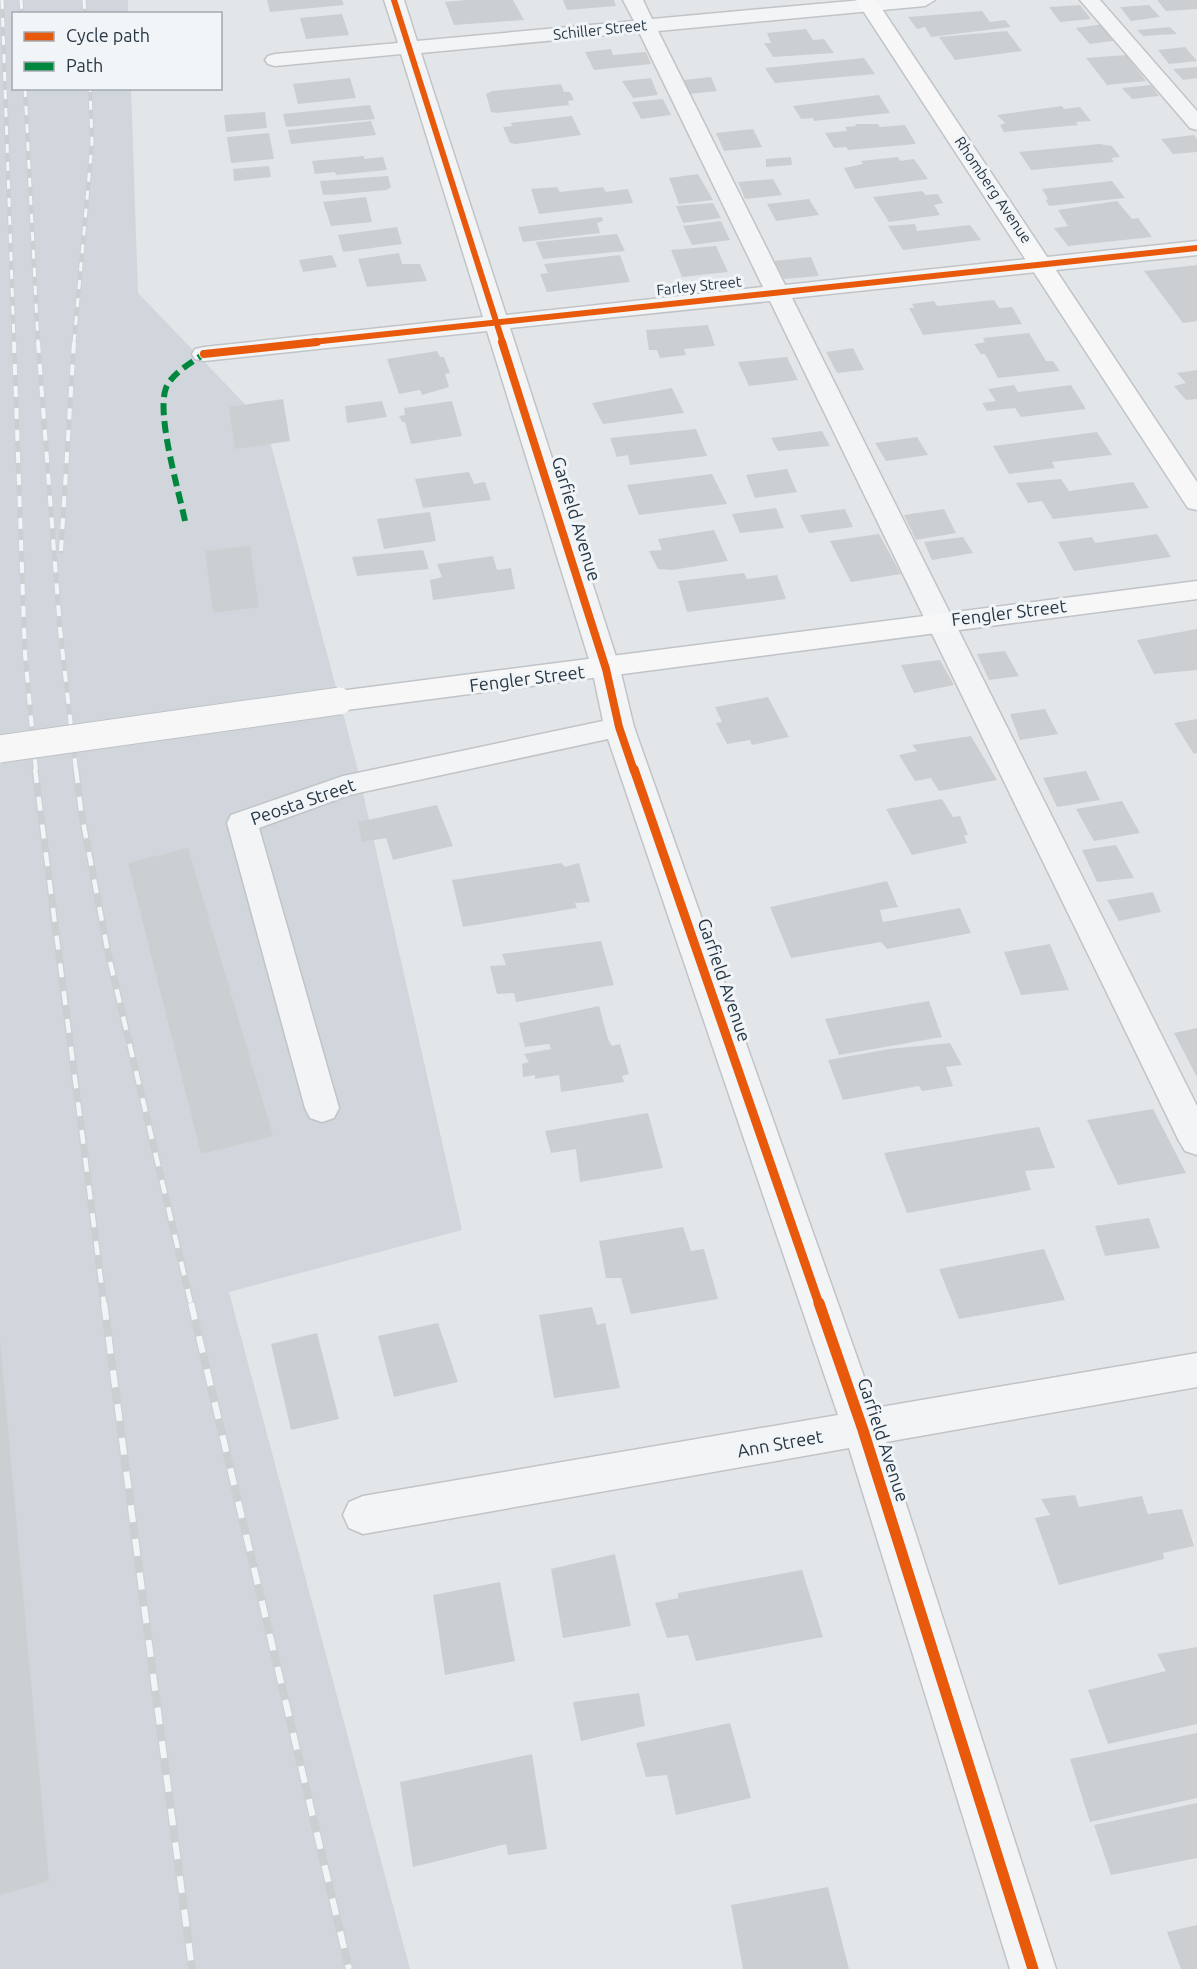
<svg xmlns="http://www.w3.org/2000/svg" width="1197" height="1969" viewBox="0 0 1197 1969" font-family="Ubuntu,sans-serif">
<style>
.built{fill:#d1d6dc}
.building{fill:#cccfd1}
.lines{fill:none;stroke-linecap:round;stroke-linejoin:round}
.minor-casing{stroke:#c1c4c7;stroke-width:3}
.major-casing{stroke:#c0c3c7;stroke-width:3}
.minor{fill:#f3f4f6;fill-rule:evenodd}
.major{fill:#f7f7f7;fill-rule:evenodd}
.rail-far3-casing{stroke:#cccfd1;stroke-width:4.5}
.rail-far2-casing{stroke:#cccfd1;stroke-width:5}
.rail-far1-casing{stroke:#cccfd1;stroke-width:7}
.rail-casing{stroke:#cccfd1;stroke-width:8}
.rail-far3{stroke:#f1f5f8;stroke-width:3;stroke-dasharray:9;stroke-linecap:butt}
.rail-far2{stroke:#f1f5f8;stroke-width:4;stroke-dasharray:11;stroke-linecap:butt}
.rail-far1{stroke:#f1f5f8;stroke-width:4.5;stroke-dasharray:14;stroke-linecap:butt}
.rail{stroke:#f1f5f8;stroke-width:6;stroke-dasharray:17;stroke-linecap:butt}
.major-bridge-casing{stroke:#c0c3c7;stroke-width:29;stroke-linecap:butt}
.major-bridge{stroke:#f7f7f7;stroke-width:27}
.quiet{stroke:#00873e;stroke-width:6;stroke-dasharray:12 6;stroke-linecap:butt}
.cycleway-far3-casing{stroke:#f1f5f8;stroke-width:8}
.cycleway-far2-casing{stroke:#f1f5f8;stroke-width:10}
.cycleway-far1-casing{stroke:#f1f5f8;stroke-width:13}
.cycleway-casing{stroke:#f1f5f8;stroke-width:15}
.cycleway-far3{stroke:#e8590c;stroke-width:6}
.cycleway-far2{stroke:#e8590c;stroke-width:8}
.cycleway-far1{stroke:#e8590c;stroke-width:9}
.cycleway{stroke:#e8590c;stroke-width:11}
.labels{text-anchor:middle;stroke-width:6;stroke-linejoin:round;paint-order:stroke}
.far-street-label{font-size:15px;fill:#283744;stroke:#f1f5f8}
.street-label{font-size:18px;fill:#283744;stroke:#f1f5f8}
</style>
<rect width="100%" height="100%" fill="#e3e6e9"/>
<path class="built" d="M0,0H128V13L14,14V88L131,89L138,293L266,426L356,762L462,1230L229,1292L410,1969H0Z"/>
<path class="building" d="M267,0H342L344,5L270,12Z
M466,0H513L524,20L454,25L445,2Z
M563,0H614L616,6L567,10Z
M1157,0H1197V9L1166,11Z
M1080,5L1091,19L1060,22L1049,7Z
M1149,5L1160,17L1131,21L1120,7Z
M982,11L990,22L1005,20L1011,27L931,37L925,27L917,29L908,17Z
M342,14L349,35L306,39L300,18Z
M1103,24L1120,40L1090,44L1076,28Z
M1170,27L1177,34L1143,36L1137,30Z
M806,29L813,40L824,39L834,53L773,57L764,43H771L767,33Z
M1007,31L1022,51L955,60L939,37Z
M1185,47L1197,61L1169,64L1158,50Z
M611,49L613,55L646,52L651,64L594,70L585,52Z
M1126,55L1146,81L1107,85L1086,58Z
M864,58L875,74L775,83L765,68Z
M1197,67V78L1183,80L1173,69Z
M711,77L717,91L690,94L684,80Z
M350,78L356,98L298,104L293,84Z
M651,78L658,95L633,98L622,81Z
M561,84L564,92H570L574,100L568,101L569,105L496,113L491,112L486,94L492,91Z
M1151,85L1159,96L1132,99L1122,88Z
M879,95L890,113L814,121L813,118L801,119L793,106Z
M663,99L671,115L641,119L632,102Z
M370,105L375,119L286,127L283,114Z
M1062,106L1064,109L1080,107L1091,121L1076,122L1078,125L1004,132L1000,125L1005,123L997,115Z
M265,112L267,128L226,132L224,115Z
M572,116L581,135L516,144L510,143L503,127L513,126L510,123Z
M371,121L376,135L291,144L288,130Z
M855,124H878L880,127L905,125L916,144L848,150L846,147L834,148L825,133L847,131L845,127L856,126Z
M753,129L762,147L724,151L716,133Z
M269,133L274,159L231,163L227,137Z
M1194,135L1197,139V152L1173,154L1161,139Z
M1099,144L1112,146L1120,157L1111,158L1114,162L1031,170L1019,152Z
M364,156V159L383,157L387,170L336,175L335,172L315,174L312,161Z
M791,157L792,165L766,167V159Z
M898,157L900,161L914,159L928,179L855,189L844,168L863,164L861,161Z
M269,166L271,177L234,181L233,169Z
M698,174L713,200L679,204L669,178Z
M388,176L391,187L386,190L342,194L323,195L320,181Z
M773,179L782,195L745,199L738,182Z
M1112,181L1125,198L1049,206L1046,200L1048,199L1042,189Z
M557,187L560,192L603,187L606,192L628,189L633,203L539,214L531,189Z
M922,191L926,195L938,194L943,203L934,205L940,215L889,222L873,197Z
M366,197L372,222L331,226L323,202Z
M809,199L819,215L776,221L767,204Z
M1117,201L1132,219L1138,218L1152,237L1068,246L1054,228L1068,226L1058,210Z
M713,203L721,218L683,223L676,206Z
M602,217L603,221L597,223L600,233L523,242L518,227Z
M721,221L730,240L692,245L683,226Z
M915,224L917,231L970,225L981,240L903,250L888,226Z
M397,227L402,244L343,252L338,235Z
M617,234L625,251L543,259L536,242Z
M716,246L728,272L682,277L671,250Z
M399,253L402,264H420L427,281L367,287L358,259Z
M332,255L337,267L303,272L299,260Z
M620,255L630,282L547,292L540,274L548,273L544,264Z
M811,257L819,276L784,279L774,261Z
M1197,265V321L1183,323L1144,271Z
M994,300L999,308L1012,307L1022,324L923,335L909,308H914L912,304L934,301L937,306Z
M708,325L715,346L684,349L686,355L660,358L657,350H649L646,330Z
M1029,333L1046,361H1053L1060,371L998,378L985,354H981L974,344L985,342L983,338Z
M853,348L864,370L837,373L826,352Z
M437,351L440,357H444L450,373L445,374L449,387L422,395L420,390L399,394L387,359Z
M787,357L798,380L749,386L738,362Z
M1197,370V399L1186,400L1174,386L1186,383L1177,373Z
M1014,385L1018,392L1071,385L1086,409L1021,417L1015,408L987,411L982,403L996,401L988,389Z
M672,388L684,413L603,424L592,403Z
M283,399L290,441L235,449L229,407Z
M382,401L387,417L347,423L345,406Z
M452,401L462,436L411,444L405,422H402L399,416L405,415L404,408Z
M696,429L707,456L630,465L628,455L617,457L610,438Z
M822,431L830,446L778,451L771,438Z
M1097,432L1112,455L1052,462L1055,468L1009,474L993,446Z
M917,437L928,455L886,461L875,443Z
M787,469L797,492L755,498L746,475Z
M469,472L474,484L485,482L491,500L423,508L415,479Z
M712,474L727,504L639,515L627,485Z
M1061,479L1069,491L1133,482L1149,508L1053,519L1042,501L1028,503L1016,483Z
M776,508L784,528L740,533L732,514Z
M845,509L853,527L809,533L800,515Z
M944,509L956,533L916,540L904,515Z
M430,512L436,541L384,549L377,519Z
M714,530L728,561L672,570L658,569L649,551L662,550L658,539Z
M879,534L901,574L851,582L830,541Z
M1157,534L1171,557L1074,571L1058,542L1092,537L1095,543Z
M963,537L973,553L932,560L924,542Z
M250,546L259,607L213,613L205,551Z
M423,550L429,569L357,576L352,557Z
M493,556L497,570L511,568L515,589L433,600L430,580L442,577L437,564Z
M744,573L747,579L777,575L786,599L687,612L678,581Z
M1197,629V670L1154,674L1137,640Z
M1005,651L1019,676L989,680L977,654Z
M940,660L954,685L914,693L901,665Z
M768,697L789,737L752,745L750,740L727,744L716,723L722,722L715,707Z
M1045,709L1058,734L1020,740L1010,714Z
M1197,719V753L1194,754L1174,723Z
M971,736L997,780L939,791L931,778L915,781L899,755L917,751L912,745Z
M1086,771L1100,800L1057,807L1043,778Z
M942,799L953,817L960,816L968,835H964L967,843L912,855L886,809Z
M1122,801L1140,833L1094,841L1076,809Z
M437,805L453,846L393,860L386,838L362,842L358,822Z
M1116,845L1134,878L1097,882L1082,850Z
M188,848L273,1136L201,1154L128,863Z
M561,863L565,867L579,863L590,902L575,903L577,908L463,927L452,880Z
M887,881L898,907L880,910L883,922L960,908L971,933L887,949L881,942L791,958L770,907Z
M1153,892L1161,912L1119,921L1107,900Z
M601,941L614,985L516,1002L514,993L497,994L490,966L506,965L502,954Z
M1050,944L1069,990L1021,995L1004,952Z
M929,1001L942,1037L839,1055L825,1019Z
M599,1006L608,1039L612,1046L620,1044L629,1074L622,1076L624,1082L561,1092L559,1075L535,1079V1075L523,1077L522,1064L529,1062L524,1054L551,1049L549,1044L525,1047L519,1023Z
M1197,1028V1077L1174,1033Z
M950,1043L962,1065L946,1067L953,1086L922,1091L919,1086L843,1100L828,1060L889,1049Z
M1153,1109L1186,1173L1118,1185L1087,1120Z
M648,1113L663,1168L580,1182L576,1149L551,1153L545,1131Z
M1039,1127L1055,1168L1025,1171L1031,1190L907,1213L884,1153Z
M1149,1218L1160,1248L1105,1256L1095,1226Z
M683,1227L691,1251L704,1249L718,1299L631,1314L621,1278H606L599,1241Z
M1044,1249L1065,1300L959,1319L939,1269Z
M592,1307L597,1325L605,1323L620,1388L554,1398L539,1315Z
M438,1323L458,1382L394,1397L378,1336Z
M317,1333L339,1419L291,1430L271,1344Z
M0,1340L49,1881L0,1895Z
M1075,1495L1079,1507L1142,1496L1148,1514L1182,1509L1194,1546L1163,1553L1164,1559L1059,1585L1035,1518L1050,1515L1041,1499Z
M615,1554L631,1626L563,1638L551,1569Z
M802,1570L823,1637L696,1661L688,1635L667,1638L655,1603L678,1598V1593Z
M500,1582L515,1661L445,1675L433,1595Z
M1197,1647V1724L1108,1744L1088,1690L1166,1671L1157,1654Z
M639,1693L645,1726L581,1741L573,1702Z
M730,1723L751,1798L676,1815L667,1775L646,1777L636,1743Z
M1197,1733V1798L1090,1822L1070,1759Z
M532,1754L547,1849L508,1855L506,1844L413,1867L400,1782Z
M1197,1803V1858L1111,1875L1094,1825Z
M828,1887L849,1969H743L731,1905Z
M1197,1925V1969H1181L1167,1932Z"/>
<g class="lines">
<defs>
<path id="minor" d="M384,0H404L417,41L634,21L623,0H643L652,19L862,0H935L925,6L658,31L785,285L1197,241V255L792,298L1197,1106V1155L1185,1151L1179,1141L770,301L510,328L620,669L634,727L875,1408L1197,1353V1387L886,1442L1056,1969H1010L849,1448L363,1534L349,1528L343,1515L349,1502L363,1496L838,1415L608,739L349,795L259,828L339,1108L334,1118L322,1122L310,1118L305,1108L227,823L231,815L343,776L603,721L592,669L487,331L204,361L195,359L192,354L195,349L204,347L483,317L401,54L275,66L268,64L265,60L268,56L275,54L398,43ZM639,32L763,287L506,315L421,53Z
M1080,0H1100L1197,111V130L1190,128Z"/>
<path id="major" d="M856,0H876L1197,482V510L1188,508L1184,502Z
M1197,581V599L339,711L329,708L324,701L329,694L339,691Z"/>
</defs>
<use href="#minor" class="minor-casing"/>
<use href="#major" class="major-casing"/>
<use href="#minor" class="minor"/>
<use href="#major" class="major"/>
<defs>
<path id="rail-far3" d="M2,0L14,343
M21,0L22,14
M84,0L85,14
M25,88L38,343
M74,343L92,143L90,88"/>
<path id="rail-far2" d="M14,342L25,654L36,771
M38,342L60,629L76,771
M61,551L74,342"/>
<path id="rail-far1" d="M35,769L104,1304
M76,769L81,811L108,953L191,1304"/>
<path id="rail" d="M104,1303L192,1969
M191,1303L349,1969"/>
</defs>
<use href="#rail-far3" class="rail-far3-casing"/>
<use href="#rail-far2" class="rail-far2-casing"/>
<use href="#rail-far1" class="rail-far1-casing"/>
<use href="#rail" class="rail-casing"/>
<use href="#rail-far3" class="rail-far3"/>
<use href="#rail-far2" class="rail-far2"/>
<use href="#rail-far1" class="rail-far1"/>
<use href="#rail" class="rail"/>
<defs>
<path id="major-bridge" d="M0,749L339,701"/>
</defs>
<use href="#major-bridge" class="major-bridge-casing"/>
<use href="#major-bridge" class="major-bridge"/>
<path class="quiet" d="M185,521C179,492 156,414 166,388C172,373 191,363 204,354"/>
<defs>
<path id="cycleway-far3" d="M394,0L503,343
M303,343L1197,248"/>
<path id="cycleway-far2" d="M502,342L606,669L619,727L634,771
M204,354L317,342"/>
<path id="cycleway-far1" d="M634,769L819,1304"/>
<path id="cycleway" d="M819,1303L863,1430L1033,1969"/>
</defs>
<use href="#cycleway-far3" class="cycleway-far3-casing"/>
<use href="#cycleway-far2" class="cycleway-far2-casing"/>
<use href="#cycleway-far1" class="cycleway-far1-casing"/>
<use href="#cycleway" class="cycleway-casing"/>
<use href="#cycleway-far3" class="cycleway-far3"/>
<use href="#cycleway-far2" class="cycleway-far2"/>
<use href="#cycleway-far1" class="cycleway-far1"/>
<use href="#cycleway" class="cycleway"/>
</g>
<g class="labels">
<g class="far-street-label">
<text transform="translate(600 30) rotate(-6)" y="5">Schiller Street</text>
<text transform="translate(993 190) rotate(56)" y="5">Rhomberg Avenue</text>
<text transform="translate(699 286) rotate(-6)" y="5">Farley Street</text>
</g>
<g class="street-label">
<text transform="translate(576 519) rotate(73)" y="6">Garfield Avenue</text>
<text transform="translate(1009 613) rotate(-7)" y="6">Fengler Street</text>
<text transform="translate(527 679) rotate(-7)" y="6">Fengler Street</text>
<text transform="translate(303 802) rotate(-19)" y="6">Peosta Street</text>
<text transform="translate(724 980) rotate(71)" y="6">Garfield Avenue</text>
<text transform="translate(883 1440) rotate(72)" y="6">Garfield Avenue</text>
<text transform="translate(780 1444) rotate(-10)" y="6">Ann Street</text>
</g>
</g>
<rect x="12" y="12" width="210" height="78" fill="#f1f5f8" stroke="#a1a9b0" stroke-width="1.5"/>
<rect x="24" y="32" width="30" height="9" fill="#e8590c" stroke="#a1a9b0" stroke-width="1.5"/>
<text x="66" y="42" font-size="18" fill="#283744">Cycle path</text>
<rect x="24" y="62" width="30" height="9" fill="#00873e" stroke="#a1a9b0" stroke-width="1.5"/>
<text x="66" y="72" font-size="18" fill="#283744">Path</text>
</svg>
